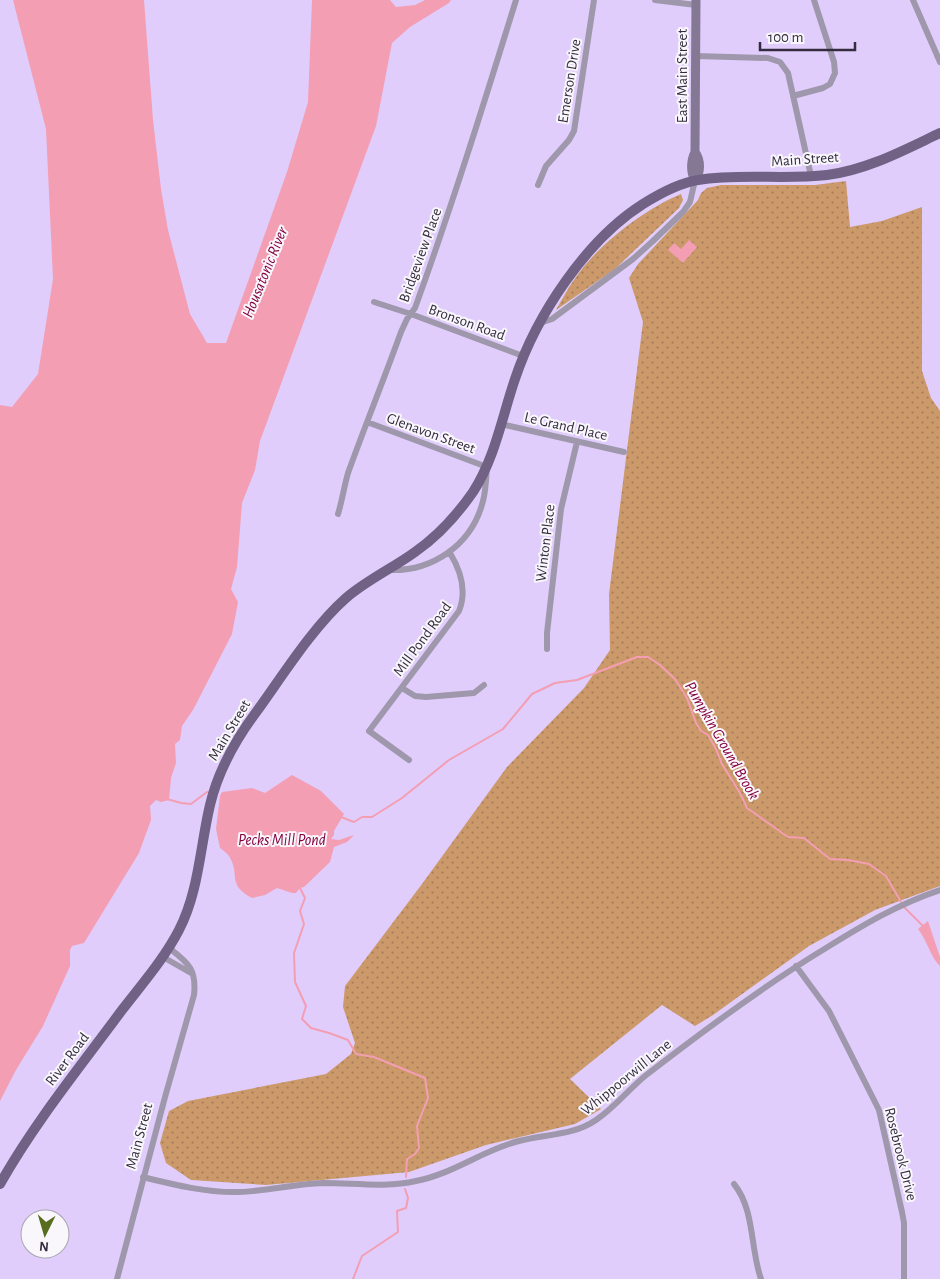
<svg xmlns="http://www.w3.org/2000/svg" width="940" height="1279" viewBox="0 0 940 1279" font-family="'Alegreya Sans',sans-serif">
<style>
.green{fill:url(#green-dots)}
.water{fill:#f39eb3}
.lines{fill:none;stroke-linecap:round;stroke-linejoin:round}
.stream{stroke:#f39eb3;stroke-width:2}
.street{stroke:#9f97ab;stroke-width:6}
.secondary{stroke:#847895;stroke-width:9}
.primary{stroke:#706185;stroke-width:10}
.labels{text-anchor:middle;stroke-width:4;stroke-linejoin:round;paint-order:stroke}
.street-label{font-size:15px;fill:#342c3e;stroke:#f9f7fc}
.water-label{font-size:16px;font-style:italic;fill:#84003c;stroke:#f9f7fc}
</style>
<defs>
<pattern id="green-dots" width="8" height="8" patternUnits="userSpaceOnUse" patternTransform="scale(1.25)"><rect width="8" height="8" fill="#cc996a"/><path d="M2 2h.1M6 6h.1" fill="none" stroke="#a67d59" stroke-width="1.8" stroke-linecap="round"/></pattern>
</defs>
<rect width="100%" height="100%" fill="#e0cdfc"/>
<path class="green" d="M846,181L850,227L882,221L922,207V371L931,398L940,411V886L875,910L809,946L713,1015L695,1026L662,1005L570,1079L601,1109L575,1124L486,1145L409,1172L266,1185L191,1180L166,1163L160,1143L169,1111L188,1101L326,1074L351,1054L355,1043L343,1007L345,986L422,884L507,767L584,688L610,650L609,594L643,322L629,278L638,264L698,200L701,193L707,188L721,185H815Z
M681,194L683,200L679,208L615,269L556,310C562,300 567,289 574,280C596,246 643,210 681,194Z"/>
<path class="water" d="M13,0H144L153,120L161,189L168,230L190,314L207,343H226L287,172L308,102L312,0H390L396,7L415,5L425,0H451L449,3L410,27L392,43L376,126L260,441L255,470L242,503L237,567L231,589L238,602L232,634L193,710L182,726L180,740L175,744L176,763L171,778L169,800L161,802L156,800L150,806L151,820L139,853L84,943L72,946L70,950V966L43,1026L16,1070L0,1101V405L12,407L38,374L53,279L46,129Z
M689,240L697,247L683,263L668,250L674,243L681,249Z
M292,775L321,791L344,814L334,831V835L331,839L339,840L354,835L347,842L334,847L330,862L304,887L300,888L296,893H292L277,888L265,895L252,898C226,884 241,875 229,856C227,853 223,850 220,848L216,829L220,796L222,792L252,788L265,793Z
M928,921L940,957V966C931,958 927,940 918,929Z"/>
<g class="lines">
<path class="stream" d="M167,799L181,803L191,804L207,792L210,793
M341,817L354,822L362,817H372L402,798L449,760L503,729L532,694L555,683L577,680L637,657H648L660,665L675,679L687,698L696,723L701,731L708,735L716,749L722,764L740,793L747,808L788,837L804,838L830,859L848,860L869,864L886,876L901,902
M299,886L305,898L300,911L304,924L294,953L295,982L306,1006L302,1019L311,1028L329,1033L348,1040L356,1054L374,1057L425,1078L428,1098L417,1126L419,1148L415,1154L407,1159L406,1177
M904,907L923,926
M353,1279L362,1256L398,1232L397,1211L406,1208L408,1198L405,1189"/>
<path class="street" d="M655,0L696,5
M913,0L940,62
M696,56L768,58L780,62L788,73L811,176
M793,96L823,88L830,84L835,73L834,62L814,0
M538,185L546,166L569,140L574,131L594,0
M374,302L411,314L523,356
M540,323L552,319L633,259L653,241L683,212L690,202L695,180
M367,422L487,467C486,478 486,490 483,501C472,545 432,572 388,570
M501,424L624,452
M338,514C342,501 344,487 348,473C365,426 384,379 401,332L407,319L415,308C452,206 484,103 516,0
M547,649V633L561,509L577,442
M402,688L415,696L426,697L474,693L484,685
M409,760L369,731L459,611C467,591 461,571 450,553
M163,957L191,973
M796,966L829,1011L879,1110L902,1212L904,1223V1279
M143,1177C175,1185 207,1193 239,1192C267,1191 295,1184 323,1183C354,1183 386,1188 416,1181C453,1174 483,1150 519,1141C544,1134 573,1136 596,1120C614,1108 628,1090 645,1076C703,1031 763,986 826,948C863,925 898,904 940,890
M734,1184C755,1210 750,1248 761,1279
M117,1279L165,1097L194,995C197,968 187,962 168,947"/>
<path class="secondary" d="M695,180C690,172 691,160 695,152L696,0
M695,180C701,173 701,160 695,152"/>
<path class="primary" d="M0,1184C35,1122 80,1067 122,1010C142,984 164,959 179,930C199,891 200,847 210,805C218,771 236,739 257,711C283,675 313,627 346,598C367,580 393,568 415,552C438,536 457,515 473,492C495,458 502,417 515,379C536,316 586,240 643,204C659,194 679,183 698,180C740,173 784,180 827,175C867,170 904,150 940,133"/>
</g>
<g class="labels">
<g class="street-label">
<text transform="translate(682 76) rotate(-90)" y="5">East Main Street</text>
<text transform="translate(569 81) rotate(-81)" y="5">Emerson Drive</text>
<text transform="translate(805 159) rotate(-4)" y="5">Main Street</text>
<text transform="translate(420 255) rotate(-70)" y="5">Bridgeview Place</text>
<text transform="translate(467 322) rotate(20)" y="5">Bronson Road</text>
<text transform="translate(566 426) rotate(13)" y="5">Le Grand Place</text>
<text transform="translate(431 433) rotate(20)" y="5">Glenavon Street</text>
<text transform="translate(545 543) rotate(-83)" y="5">Winton Place</text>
<text transform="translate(422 639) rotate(-54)" y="5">Mill Pond Road</text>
<text transform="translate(229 730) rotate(-59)" y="5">Main Street</text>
<text transform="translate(67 1059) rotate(-53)" y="5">River Road</text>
<text transform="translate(626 1077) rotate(-39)" y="5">Whippoorwill Lane</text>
<text transform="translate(139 1136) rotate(-75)" y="5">Main Street</text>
<text transform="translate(901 1154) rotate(76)" y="5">Rosebrook Drive</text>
</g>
<g class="water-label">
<text transform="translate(264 272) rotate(-68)" y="6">Housatonic River</text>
<text transform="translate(723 740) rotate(60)" y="6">Pumpkin Ground Brook</text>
<text x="282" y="845">Pecks Mill Pond</text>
</g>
</g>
<g transform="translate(45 1234) rotate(185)"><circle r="24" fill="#f9f7fc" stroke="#aaa6b0"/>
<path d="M0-4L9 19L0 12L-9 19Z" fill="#576d1d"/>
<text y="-8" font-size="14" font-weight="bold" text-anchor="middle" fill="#342c3e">N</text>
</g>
<path d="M760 42v8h95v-8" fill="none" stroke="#342c3e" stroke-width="2.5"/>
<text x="768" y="42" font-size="15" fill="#342c3e" stroke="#f9f7fc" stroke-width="4" paint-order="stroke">100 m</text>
</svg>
